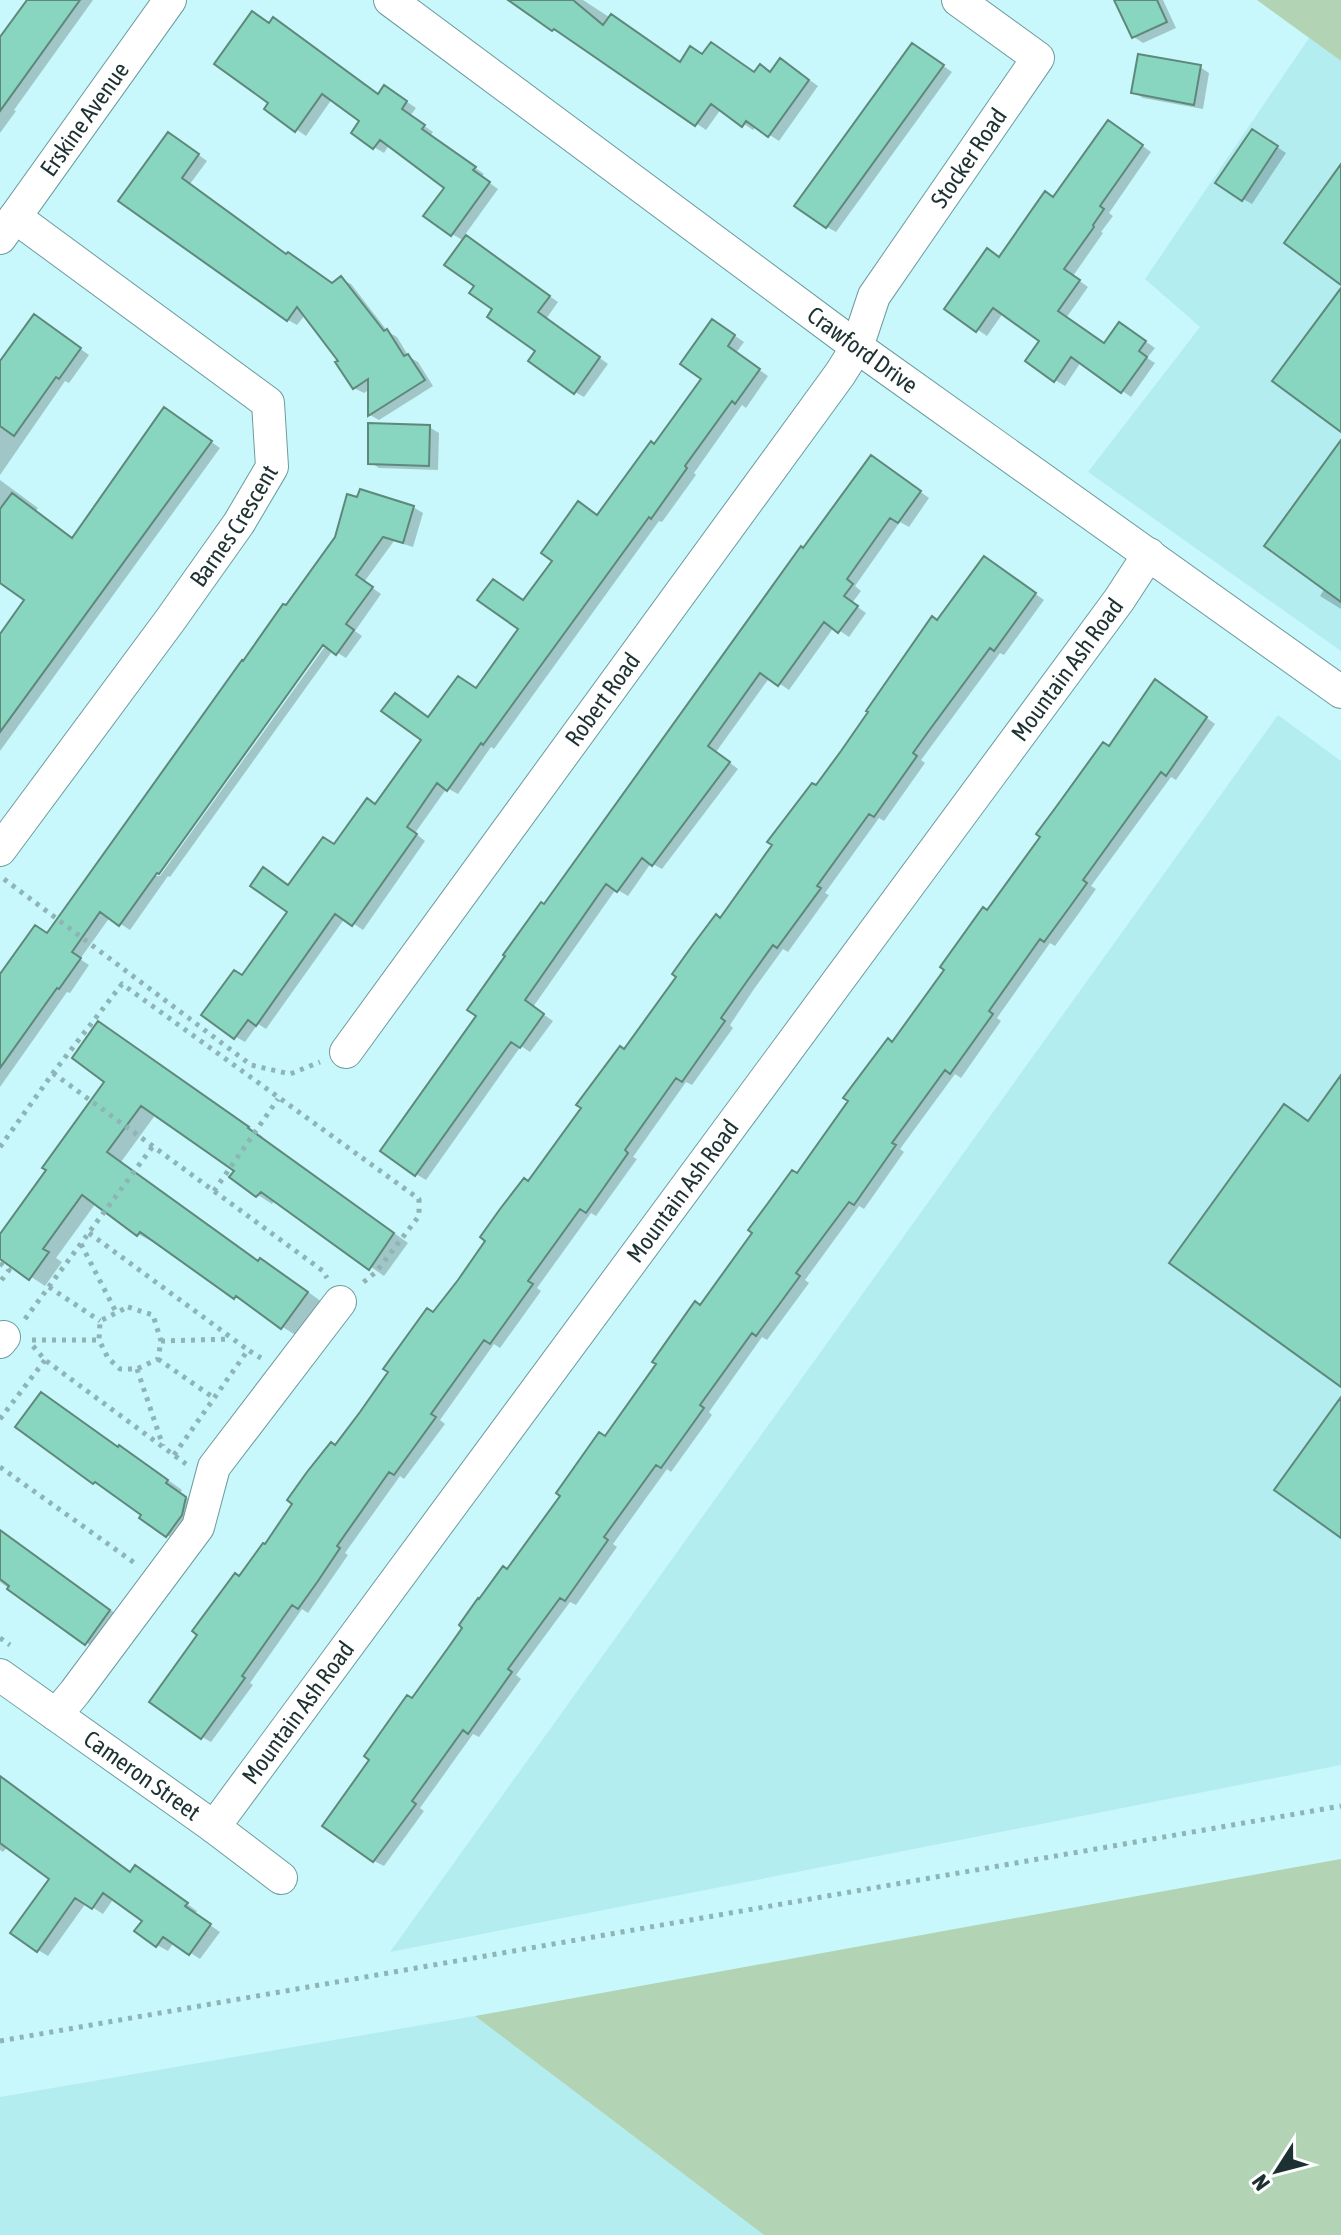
<svg xmlns="http://www.w3.org/2000/svg" width="1341" height="2235" viewBox="0 0 1341 2235" font-family="'Asap Condensed',sans-serif">
<style>
.built{fill:#b3edf0}
.green{fill:#b2d4b4}
.shadow{fill:#0003;fill-rule:evenodd}
.building{fill:#89d6c0;stroke:#5f887b;stroke-width:2}
.lines{fill:none;stroke-linecap:round;stroke-linejoin:round}
.minor-casing{stroke:#6e9b9e;stroke-width:34}
.path{stroke:#8eb4b6;stroke-width:5;stroke-dasharray:4 6;stroke-linecap:butt}
.minor{stroke:#fff;stroke-width:32}
.labels{text-anchor:middle;stroke-width:6;stroke-linejoin:round;paint-order:stroke}
.street-label{font-size:24px;fill:#1e3132;stroke:#fff}
</style>
<rect width="100%" height="100%" fill="#c8f8fb"/>
<path class="built" d="M1309,38L1341,61V651L1088,472L1200,327L1145,279Z
M1278,715L1341,761V1765L390,1952Z
M475,2016L764,2235H0V2097Z"/>
<path class="green" d="M1257,0H1341V61Z
M1341,1859V2235H764L475,2016Z"/>
<path class="shadow" d="M29,0H93L14,110L16,111L0,133V41Z
M511,0H583L681,64L702,55L755,74H771L790,66L818,86L779,141L756,126L753,130L721,109L706,130L564,33L563,35L553,30Z
M1116,0H1163L1176,28L1143,43L1134,37Z
M922,51L952,72L836,232L827,227Z
M216,63L380,95L394,93L416,108L410,116L433,132L430,136L484,174L481,177L498,189L464,236L558,302L546,319L608,364L584,397L575,392L538,351L495,309L477,286L464,241L452,234L446,187L389,145L384,153L374,147L362,120L332,99L306,136L267,109L271,102Z
M1200,67L1209,73L1203,109L1143,98L1133,92Z
M1118,128L1151,152L1109,213L1113,216L1101,232L1103,233L1073,276L1088,287L1066,318L1105,345L1129,330L1155,348L1147,358L1155,363L1131,397L1081,362L1065,386L1055,380L1042,340L1003,313L987,336L947,309L1000,259Z
M1262,137L1286,153L1252,204L1243,199Z
M178,140L207,161L190,184L288,255L333,285L341,279L351,284L388,332L397,337L409,357L418,362L433,386L379,420L370,415V389L364,393L354,388L340,361L305,315L297,325L288,320L121,201Z
M43,322L89,355L69,383L65,381L0,475V364Z
M722,327L744,342L736,353L768,376L746,408L742,405L694,473L696,475L662,522L659,521L494,749L491,747L458,794L447,788L415,833L425,841L363,930L345,918L266,1029L258,1024L245,1042L236,1037L243,977L290,912V886L377,806L424,739L430,719L477,690L521,629L525,602L599,516L655,446L704,378Z
M173,415L220,448L0,751V637L27,600L0,580V550L21,521L0,506V480L38,508L35,512L74,540Z
M429,427L439,433L438,470L379,468L370,462Z
M1341,444V609L1320,596L1325,588Z
M881,463L929,498L909,527L900,522L855,586L861,591L852,603L866,613L849,637L834,627L789,690L770,677L716,752L738,769L662,869L651,863L628,896L616,889L533,1007L553,1021L530,1052L521,1046L426,1180L416,1174L479,1016L545,906L804,550Z
M413,507L423,513L413,547L394,541L364,582L381,594L355,631L362,636L346,658L333,650L170,877L168,876L130,930L110,917L80,959L89,965L70,993L67,992L0,1087V976L48,935L286,608ZM327,636L331,638L160,876H155Z
M994,564L1044,600L1004,655L1000,653L921,760L925,763L884,821L879,818L825,893L829,895L788,952L783,949L754,989L730,1025L733,1028L692,1085L686,1082L633,1157L637,1159L596,1216L591,1213L537,1288L541,1291L500,1348L494,1344L440,1420L445,1424L404,1479L400,1476L345,1553L348,1555L308,1613L302,1609L250,1683L253,1685L211,1742L202,1737L240,1578L938,622Z
M1165,687L1215,724L1176,780L1171,777L1091,886L1096,889L1079,913L1055,946L1050,943L997,1018L1001,1021L961,1078L955,1074L900,1149L904,1152L864,1209L859,1206L805,1280L809,1283L767,1340L762,1337L709,1412L712,1415L671,1472L667,1469L613,1544L617,1547L576,1605L570,1602L516,1675L521,1679L479,1737L473,1734L420,1808L424,1811L384,1866L374,1861L324,1825L413,1700L1110,748Z
M113,1033L263,1137L262,1138L408,1243L384,1276L275,1200L272,1204L258,1195L237,1170L156,1114L121,1162L260,1262L261,1260L276,1269L322,1302L297,1336L235,1297L155,1240L153,1242L138,1234L96,1203L56,1258L62,1262L45,1286L0,1256V1237L107,1082Z
M42,1394L119,1448L134,1456L182,1490L180,1493L200,1507L181,1544L167,1535L144,1514L95,1482Z
M0,1530L123,1619L100,1652L0,1582Z
M0,1777L132,1874H146L197,1911L194,1914L220,1932L200,1959L174,1942L168,1951L157,1945L145,1920L114,1898L103,1914L86,1903L48,1956L38,1950L52,1879L8,1846L3,1852L0,1850Z"/>
<path class="building" d="M27,0H80L0,111V37Z
M508,0H573L603,25L611,14L680,62L690,46L702,54L711,42L754,72L760,64L770,72L780,58L809,80L768,137L746,121L742,127L711,104L695,126L554,29L552,31Z
M1114,0H1157L1167,22L1132,38Z
M252,11L269,23L273,17L378,94L384,85L407,101L402,109L425,125L422,129L476,167L473,170L490,182L451,236L423,216L444,188L380,140L373,149L351,133L359,121L322,94L295,132L264,109L268,103L214,64Z
M912,43L944,65L826,228L794,206Z
M1138,54L1201,65L1194,105L1131,93Z
M1108,120L1143,145L1100,206L1104,209L1093,225L1094,227L1064,269L1080,280L1058,311L1104,343L1119,322L1146,341L1139,351L1147,357L1121,393L1071,357L1054,382L1025,361L1039,341L993,308L976,332L944,309L987,248L999,257L1045,191L1053,197Z
M1252,129L1278,146L1242,201L1215,183Z
M168,132L199,154L182,178L286,254L288,252L332,283L341,276L384,331L387,329L404,356L408,354L425,380L368,416V379L353,389L335,362L338,361L297,307L287,321L118,201Z
M1341,164V285L1284,243Z
M466,235L550,296L538,312L600,357L574,394L528,361L535,351L487,317L492,309L469,293L474,286L444,265Z
M1341,288V432L1272,381Z
M34,314L81,348L59,379L56,377L14,436L0,426V361Z
M712,319L735,335L728,346L760,369L735,404L732,401L685,466L687,468L651,519L649,517L483,745L481,743L447,791L437,783L407,827L417,834L352,926L335,914L256,1026L248,1020L234,1039L201,1015L234,970L242,975L287,912L250,886L263,867L288,885L323,837L334,844L367,798L375,804L421,740L381,711L395,693L428,717L458,676L476,688L518,629L477,600L493,579L523,600L552,561L541,553L578,501L597,515L651,441L654,444L701,379L680,364Z
M164,407L212,441L0,732V634L24,600L0,583V509L12,493L72,538Z
M368,423L430,425L429,466L368,464Z
M1341,440V602L1264,546Z
M871,455L921,491L898,523L890,518L847,579L853,584L844,596L858,606L838,633L824,622L778,686L760,673L708,746L730,762L652,866L642,858L617,892L606,884L525,1000L544,1014L520,1048L511,1042L415,1176L380,1151L476,1016L467,1010L505,956L503,955L541,902L544,904L801,546L803,548Z
M360,489L414,506L403,543L383,537L356,575L373,587L346,624L354,630L336,655L323,645L159,874L157,873L119,926L100,912L72,952L81,958L59,989L57,988L0,1068V974L35,925L47,933L242,660L243,661L283,604L286,605L335,537L347,494L357,497Z
M984,556L1036,593L994,651L990,648L928,732L913,753L917,756L874,817L869,814L817,886L821,888L777,948L773,945L745,984L721,1018L725,1021L682,1082L676,1078L625,1150L628,1153L586,1213L580,1209L528,1281L533,1284L490,1344L484,1340L431,1414L436,1417L394,1475L389,1472L337,1546L340,1548L318,1581L298,1609L292,1605L242,1676L245,1678L201,1739L149,1702L197,1635L192,1631L235,1573L239,1576L263,1543L265,1544L292,1504L287,1500L307,1472L331,1442L335,1445L360,1412L388,1372L383,1369L427,1308L433,1312L458,1280L485,1241L480,1237L500,1209L524,1178L528,1181L581,1108L576,1105L620,1046L624,1049L676,977L672,974L692,946L716,914L720,918L772,845L767,842L812,783L816,785L841,751L868,712L866,711L932,616L937,620Z
M1155,679L1207,717L1166,776L1161,772L1083,880L1087,883L1069,908L1044,942L1040,939L989,1011L993,1014L950,1074L945,1070L892,1143L896,1145L854,1205L849,1202L796,1273L800,1276L756,1336L752,1333L700,1405L704,1408L661,1468L656,1465L604,1537L608,1540L565,1601L560,1598L508,1669L512,1672L468,1734L463,1730L412,1801L416,1804L373,1862L322,1826L369,1760L364,1756L407,1695L412,1698L448,1648L462,1628L459,1625L478,1598L479,1599L503,1566L507,1569L560,1496L556,1493L599,1432L605,1436L656,1364L652,1362L695,1301L700,1305L752,1233L748,1230L768,1203L792,1170L797,1173L848,1101L843,1098L888,1038L892,1042L944,970L940,967L983,907L987,910L1040,837L1036,834L1056,807L1103,742L1109,746Z
M98,1021L249,1127L248,1128L394,1233L369,1270L261,1192L256,1197L229,1177L234,1171L141,1106L107,1152L258,1261L260,1258L308,1292L281,1329L236,1296L234,1299L140,1232L137,1236L82,1195L43,1249L49,1252L29,1280L0,1259V1234L46,1170L42,1168L104,1082L72,1058Z
M1341,1075V1387L1169,1263L1284,1104L1308,1121Z
M41,1392L118,1447L119,1445L168,1480L166,1483L186,1497L182,1515L166,1537L139,1518L141,1515L95,1482L93,1484L15,1427Z
M1341,1397V1538L1274,1490Z
M0,1530L110,1610L85,1645L7,1589L9,1586L0,1579Z
M0,1776L130,1872L135,1865L188,1903L185,1906L211,1924L189,1955L163,1937L156,1947L134,1931L142,1921L103,1893L92,1909L75,1898L37,1952L10,1933L49,1879L0,1843Z"/>
<g class="lines">
<defs>
<g id="minor">
<path id="s1" d="M390,0L857,347L1341,692"/>
<path id="s2" d="M0,238L170,0"/>
<path id="s3" d="M0,850L171,619L239,523L272,467L268,403L15,217"/>
<path id="s4" d="M346,1052L840,374L857,347L874,296L1038,58L958,0"/>
<path d="M0,1342L4,1337"/>
<path id="s5" d="M0,1675L214,1827L281,1878"/>
<path d="M56,1715L75,1692L198,1527L214,1467L340,1302"/>
<path id="s6" d="M214,1827L1119,600L1149,554"/>
</g>
</defs>
<use href="#minor" class="minor-casing"/>
<path class="path" d="M4,879L251,1065L290,1074L320,1062
M53,1073L323,1271L327,1278
M0,1147L53,1073L122,984L419,1199V1216L376,1272L360,1285
M214,1191L278,1099
M89,1233L248,1350
M81,1244L116,1312
M0,1263L9,1270L0,1282
M49,1287L100,1321
M128,1307L153,1315L161,1341L158,1359L137,1369H120L108,1358L99,1340L100,1321Z
M25,1319L153,1146
M32,1340H99
M161,1341L231,1339
M33,1346L45,1360L186,1464
M158,1359L214,1398
M137,1369L163,1446
M0,1419L45,1360
M174,1455L248,1350L261,1358
M0,1467L136,1564
M0,1638L10,1645
M0,2041L1341,1806"/>
<use href="#minor" class="minor"/>
</g>
<g class="labels">
<g class="street-label">
<text dy="8" stroke="none"><textPath href="#s2" startOffset="146">Erskine Avenue</textPath></text>
<text dy="8" stroke="none"><textPath href="#s4" startOffset="1092">Stocker Road</textPath></text>
<text dy="8" stroke="none"><textPath href="#s1" startOffset="588">Crawford Drive</textPath></text>
<text dy="8" stroke="none"><textPath href="#s3" startOffset="400">Barnes Crescent</textPath></text>
<text dy="8" stroke="none"><textPath href="#s6" startOffset="1438">Mountain Ash Road</textPath></text>
<text dy="8" stroke="none"><textPath href="#s4" startOffset="436">Robert Road</textPath></text>
<text dy="8" stroke="none"><textPath href="#s6" startOffset="790">Mountain Ash Road</textPath></text>
<text dy="8" stroke="none"><textPath href="#s6" startOffset="142">Mountain Ash Road</textPath></text>
<text dy="8" stroke="none"><textPath href="#s5" startOffset="174">Cameron Street</textPath></text>
</g>
</g>
<g transform="translate(1277 2171) rotate(234)" stroke="#ffffff" stroke-width="6" paint-order="stroke">
<path d="M0-6L14 30L0 20L-14 30Z" fill="#1e3132"/>
<text y="-12" font-size="22" font-weight="bold" text-anchor="middle" fill="#1e3132">N</text>
</g>
</svg>
